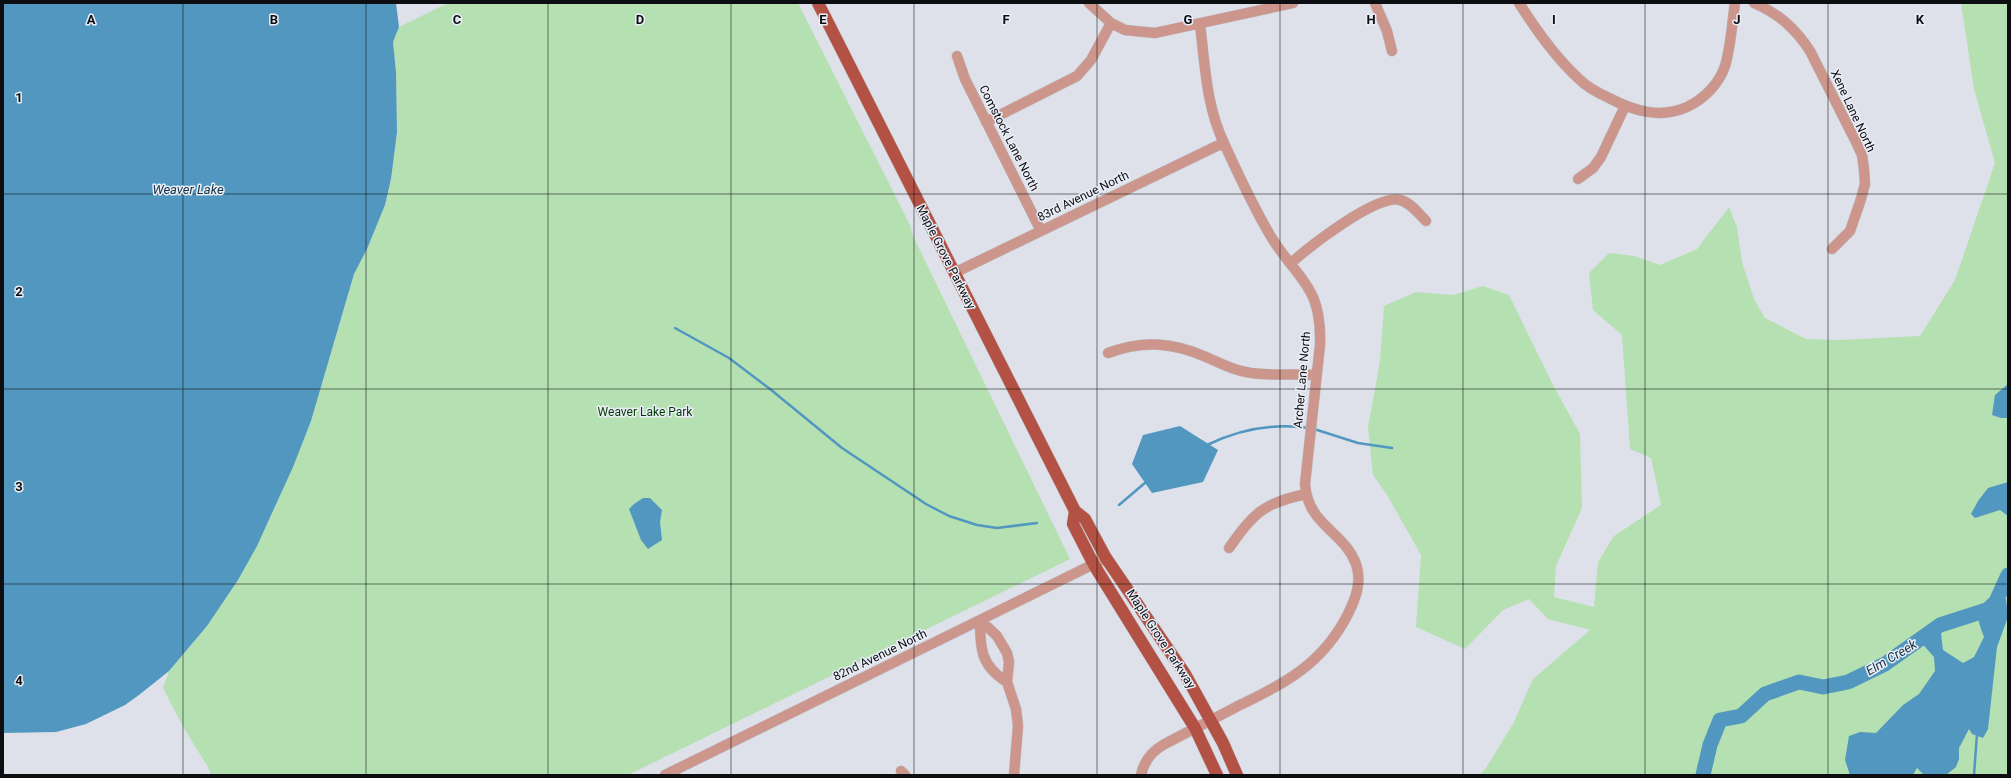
<svg xmlns="http://www.w3.org/2000/svg" width="2011" height="778" viewBox="0 0 2011 778" font-family="Roboto,sans-serif">
<style>
.green{fill:#b5e0b2}
.water{fill:#5197bf}
.lines{fill:none;stroke-linecap:round;stroke-linejoin:round}
.stream{stroke:#5197bf;stroke-width:2.5}
.river{stroke:#5197bf;stroke-width:15}
.minor-casing{stroke:#bdbfc6;stroke-width:11}
.major-casing{stroke:#bdbfc6;stroke-width:13}
.minor{stroke:#cd968c;stroke-width:10}
.major{stroke:#b35244;stroke-width:12}
.grid{fill:none;stroke:#0d0e11;stroke-width:1;stroke-opacity:0.55}
.labels{text-anchor:middle;stroke-width:3;stroke-linejoin:round;paint-order:stroke}
.street-label{font-size:12px;fill:#0d0e11;stroke:#ebeef7}
.park-label{font-size:12px;fill:#013903;stroke:#ebeef7}
.water-label{font-size:13px;font-style:italic;fill:#123244;stroke:#ebeef7}
.grid-label{font-size:13px;text-anchor:middle;font-weight:bold;fill:#0d0e11;stroke:#ebeef7;stroke-width:3;stroke-linejoin:round;paint-order:stroke}
</style>
<rect width="100%" height="100%" fill="#dee1e9"/>
<path class="green" d="M448,3H798L910,225L913,236L1070,559L628,775H211L208,767L182,725L163,688L169,671L207,626L238,580L271,516L311,421L354,274L367,249L385,205L391,179L397,132L396,72L393,42L399,27Z
M1961,3H2008V775H1479L1486,768L1513,724L1533,679L1590,630L1548,619L1529,599L1503,610L1465,649L1416,627L1421,555L1387,495L1373,475L1368,427L1380,361L1384,306L1416,292L1453,295L1483,286L1509,295L1552,383L1580,434L1582,508L1556,566L1554,597L1594,607L1598,562L1614,536L1661,505L1651,458L1630,449L1622,335L1593,310L1589,273L1609,253L1634,256L1660,265L1697,249L1729,207L1737,227L1742,262L1754,299L1765,318L1806,339L1839,340L1920,336L1955,280L1995,163L1974,89Z"/>
<path class="water" d="M3,3H396L399,27L393,42L396,72L397,132L391,179L385,205L367,249L354,274L311,421L293,467L257,546L238,580L207,626L169,671L139,695L125,705L86,724L56,732L3,733Z
M2008,384V418H2001L1992,415L1995,395Z
M1180,426L1218,450L1203,482L1152,493L1132,464L1143,435Z
M2008,482V516L2000,510L1975,518L1971,514L1978,501L1988,488Z
M643,498H650L662,510L660,522L662,540L648,549L641,540L629,509L634,504Z
M1989,598L2006,599L2008,617L1997,647L1988,729L1983,738L1972,734L1969,729L1959,748V759L1956,767L1946,775H1924L1917,768L1913,775H1850L1845,760L1849,736L1860,732L1876,733L1903,705L1919,694L1935,671L1934,657L1919,640L1940,625L1943,650L1963,663L1974,657L1984,637C1978,620 1973,612 1989,598Z"/>
<g class="lines">
<path class="stream" d="M675,328L729,358L770,389L842,448L926,504L949,516L977,525L997,528L1037,523
M1314,429L1358,443L1392,448
M1207,445C1238,430 1274,423 1309,428
M1119,505L1146,482
M1974,775L1977,734"/>
<path class="river" d="M1703,775L1710,745L1720,720L1741,716L1765,694L1799,682L1823,687L1848,682L1885,664L1940,625L1993,608L2008,575"/>
<defs>
<path id="minor" d="M1089,3L1111,23L1125,30L1155,33L1293,3
M1375,3L1387,31L1392,51
M1519,3C1536,30 1555,57 1579,79C1588,88 1598,93 1609,98C1634,111 1660,119 1687,107C1704,99 1719,84 1725,66C1731,46 1732,23 1735,3
M1754,3C1779,14 1795,28 1810,51L1856,142L1862,155L1864,169L1865,184L1861,199L1850,231L1832,249
M957,56L965,79L1041,231
M986,122L1077,76L1091,60L1111,23
M1578,179L1593,168L1601,157L1625,106
M1291,263C1309,247 1376,194 1400,200C1410,202 1419,214 1426,221
M954,273L1223,143
M1108,353C1142,340 1172,342 1206,357C1218,362 1232,370 1246,372C1269,377 1293,373 1316,375
M1229,548C1254,513 1263,503 1306,494
M980,620L997,636L1007,653L1009,662L1007,682L1016,709L1018,726L1014,775
M980,620C980,649 981,666 1007,682
M901,771L905,775
M665,775L1106,558
M1141,775C1144,761 1151,752 1163,745C1187,732 1212,720 1236,707C1285,683 1322,665 1348,614C1356,598 1362,581 1356,564C1344,531 1308,526 1305,484L1320,345C1322,284 1297,280 1270,235C1253,206 1238,174 1224,143C1206,106 1205,64 1200,24"/>
<path id="major" d="M818,3L1075,511L1085,519L1106,558L1185,674L1223,743L1237,775
M1075,511L1073,524L1094,565L1195,728L1217,775"/>
</defs>
<use href="#minor" class="minor-casing"/>
<use href="#major" class="major-casing"/>
<use href="#minor" class="minor"/>
<use href="#major" class="major"/>
</g>
<path class="grid" d="M183,3V775M366,3V775M548,3V775M731,3V775M914,3V775M1097,3V775M1280,3V775M1463,3V775M1645,3V775M1828,3V775M3,194H2008M3,389H2008M3,584H2008"/>
<g class="labels">
<g class="street-label">
<text transform="translate(1853 111) rotate(65)" y="4">Xene Lane North</text>
<text transform="translate(1009 138) rotate(63)" y="4">Comstock Lane North</text>
<text transform="translate(1083 196) rotate(-26)" y="4">83rd Avenue North</text>
<text transform="translate(946 257) rotate(63)" y="4">Maple Grove Parkway</text>
<text transform="translate(1302 380) rotate(-85)" y="4">Archer Lane North</text>
<text transform="translate(1161 639) rotate(57)" y="4">Maple Grove Parkway</text>
<text transform="translate(880 655) rotate(-26)" y="4">82nd Avenue North</text>
</g>
<g class="park-label">
<text x="645" y="416">Weaver Lake Park</text>
</g>
<g class="water-label">
<text x="188" y="194">Weaver Lake</text>
<text transform="translate(1891 657) rotate(-31)" y="5">Elm Creek</text>
</g>
</g>
<g class="grid-label">
<text x="91" y="24">A</text>
<text x="274" y="24">B</text>
<text x="457" y="24">C</text>
<text x="640" y="24">D</text>
<text x="823" y="24">E</text>
<text x="1006" y="24">F</text>
<text x="1188" y="24">G</text>
<text x="1371" y="24">H</text>
<text x="1554" y="24">I</text>
<text x="1737" y="24">J</text>
<text x="1920" y="24">K</text>
<text x="19" y="102">1</text>
<text x="19" y="296">2</text>
<text x="19" y="491">3</text>
<text x="19" y="685">4</text>
</g>
<rect width="2011" height="778" fill="none" stroke="#0d0e11" stroke-width="8"/>
</svg>
